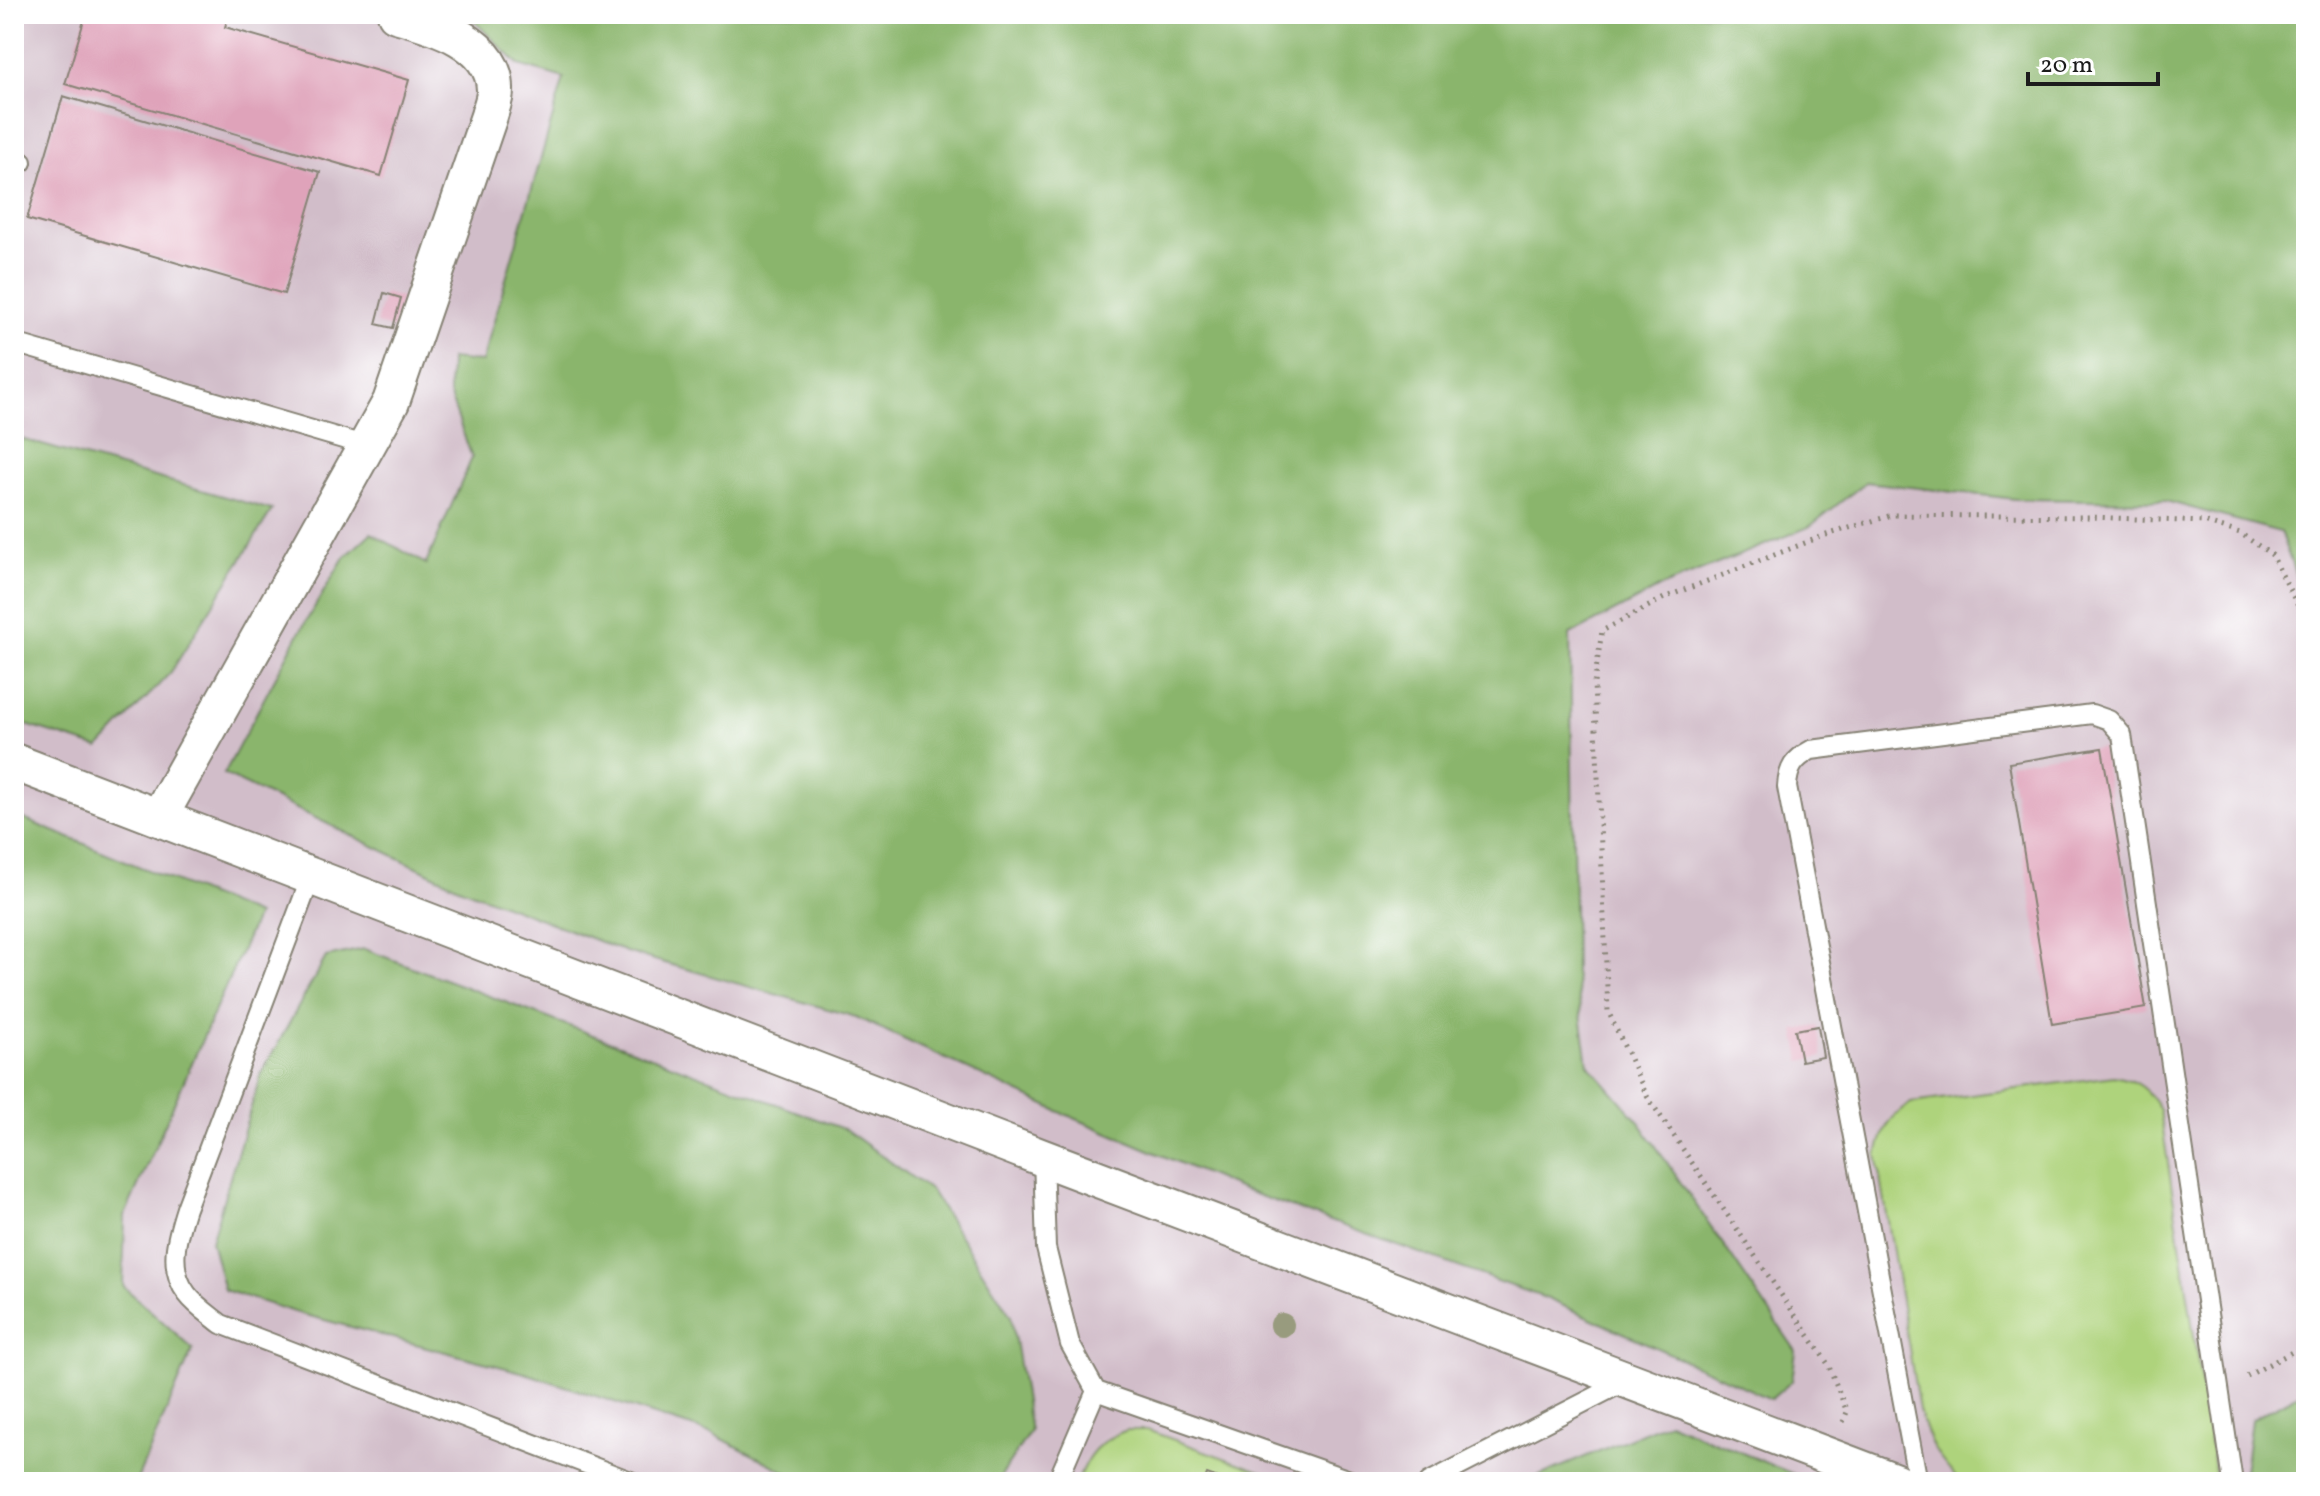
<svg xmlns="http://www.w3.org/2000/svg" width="2320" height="1496" viewBox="0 0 2320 1496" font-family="Vollkorn,serif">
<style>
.industrial{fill:#d1bdc9}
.green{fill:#aed37c;stroke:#65784c;stroke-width:2}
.forest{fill:#8ab56c;stroke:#536844;stroke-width:2}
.building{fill:#dfa3ba}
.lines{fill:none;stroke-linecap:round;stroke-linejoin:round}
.service-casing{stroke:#868274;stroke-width:22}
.minor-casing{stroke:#868274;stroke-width:40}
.path{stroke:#868274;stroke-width:5;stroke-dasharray:2 6;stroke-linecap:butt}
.service{stroke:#fff;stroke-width:18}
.minor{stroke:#fff;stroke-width:36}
.tree{fill:#989b7e}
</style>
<rect width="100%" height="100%" fill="#fff"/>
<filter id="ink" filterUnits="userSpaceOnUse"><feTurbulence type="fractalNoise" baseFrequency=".0125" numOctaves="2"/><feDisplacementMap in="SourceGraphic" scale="16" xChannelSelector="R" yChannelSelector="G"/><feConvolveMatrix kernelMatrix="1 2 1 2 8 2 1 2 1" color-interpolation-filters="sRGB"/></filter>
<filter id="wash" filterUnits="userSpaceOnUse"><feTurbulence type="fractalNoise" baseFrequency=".006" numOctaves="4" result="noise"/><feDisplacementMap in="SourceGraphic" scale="32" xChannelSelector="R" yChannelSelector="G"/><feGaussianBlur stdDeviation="1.8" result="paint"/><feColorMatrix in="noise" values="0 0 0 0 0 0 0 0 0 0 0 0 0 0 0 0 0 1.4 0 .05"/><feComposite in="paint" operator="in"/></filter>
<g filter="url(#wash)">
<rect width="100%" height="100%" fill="#f1e7cd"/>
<path class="industrial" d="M14,14H2306V1482H14Z"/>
<path class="green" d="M2114,1076C2138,1080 2148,1090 2160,1110L2216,1482H1961C1937,1459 1928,1442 1919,1410L1877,1154C1884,1127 1888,1119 1911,1103Z
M1127,1430H1147L1290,1482H1077C1087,1454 1099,1440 1127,1430Z"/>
<path class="forest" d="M467,14H2306V603L2280,532L2166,501L2015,499L1866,482L1809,527L1663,586L1570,635L1575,972L1588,1064L1640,1123L1796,1351L1792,1381L1771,1399L1548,1299L1243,1190L1060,1112L856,1017L626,952L461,888L224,774L298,635L343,559L371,533L426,564L472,458L449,393L450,359L482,362L564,78L519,65Z
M14,437L272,510L171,672L99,748L14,721Z
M14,815L257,915L125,1215L123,1286L193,1349L136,1482H14Z
M364,949L846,1130L931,1191L1011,1316L1030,1431L997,1482H805L713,1434L525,1373L298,1313L224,1290L211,1241L261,1074L326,957Z
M2306,1390V1482H2247L2244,1471L2251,1420Z
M1668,1422L1812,1482H1525Z"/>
<g id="blocks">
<path class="building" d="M86,14H229L225,27L409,80L381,176L65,84Z
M63,96L320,172L284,294L27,219Z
M384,293L401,298L393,328L376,324Z
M2102,748L2146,1008L2052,1024L2009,763Z
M1818,1026L1823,1057L1801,1061L1795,1030Z
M1207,1474L1229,1482H1204Z"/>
</g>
</g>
<g filter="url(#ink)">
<use href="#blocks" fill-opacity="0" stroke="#868274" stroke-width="2"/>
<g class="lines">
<defs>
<path id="service" d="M14,160L22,162
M14,343L367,446
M311,877L186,1208C177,1236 167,1268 187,1294C196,1306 210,1315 221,1324L633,1482
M1043,1158L1046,1248L1070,1344L1096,1391L1355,1482
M1057,1482L1096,1391
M1429,1482L1626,1381
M1918,1482L1787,787C1788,768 1794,759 1811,750L2092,714L2109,720L2122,735L2233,1482"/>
<path id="minor" d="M14,762L1043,1158L1896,1482
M159,817L391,402L489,116C491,108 495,99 495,91C496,42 433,24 396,14"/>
</defs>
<use href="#service" class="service-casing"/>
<use href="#minor" class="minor-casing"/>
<path class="path" d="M2247,1376L2292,1352L2306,1350
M1843,1422L1847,1412L1828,1364L1647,1096L1608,1011L1594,683L1602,631L1666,597L1823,536L1892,515L2091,517L2204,522L2240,533L2272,555L2302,614L2306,637"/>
<use href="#service" class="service"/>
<use href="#minor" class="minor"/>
</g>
<circle class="tree" cx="1282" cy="1325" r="12"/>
</g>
<rect width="2320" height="1496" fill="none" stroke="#fff" stroke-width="48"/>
<path d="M2028 72v12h130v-12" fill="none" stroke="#1c1c1c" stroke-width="4"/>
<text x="2040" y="72" font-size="24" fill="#1c1c1c" stroke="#ffffff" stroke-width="6" paint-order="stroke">20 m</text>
</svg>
